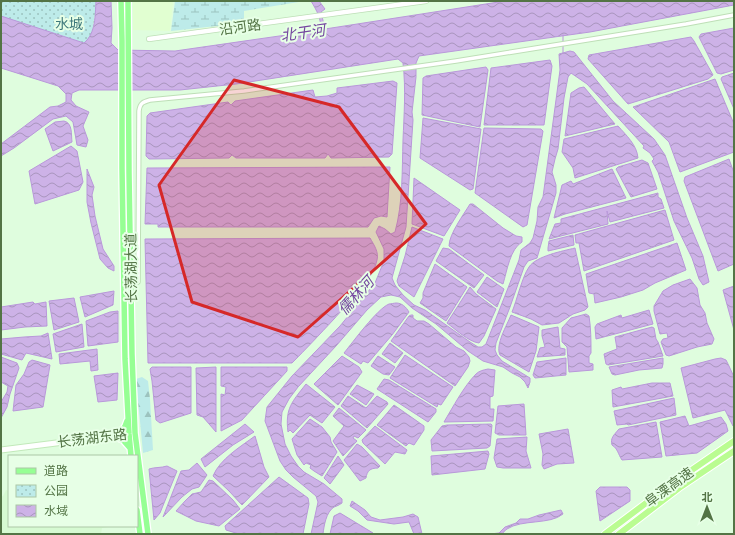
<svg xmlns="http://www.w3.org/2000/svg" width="735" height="535" viewBox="0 0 735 535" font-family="Inter,'Noto Sans SC',sans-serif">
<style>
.residential{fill:#d6fad2}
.commercial{fill:#e1ffd1}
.forest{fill:url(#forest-firs)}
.wetland{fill:url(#wetland-marsh)}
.park{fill:url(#park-dots)}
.water{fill:url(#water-waves);stroke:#b998da}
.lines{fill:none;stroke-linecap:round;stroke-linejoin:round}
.stream{stroke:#b998da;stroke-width:1}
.minor-casing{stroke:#bedfb7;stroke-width:5.5}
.tertiary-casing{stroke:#bedfb7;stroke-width:6}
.secondary-casing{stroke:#c2e9ba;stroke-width:7}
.primary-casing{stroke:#fff;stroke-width:8}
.motorway-casing{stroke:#fff;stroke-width:8}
.minor{stroke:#fff;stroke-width:3.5}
.tertiary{stroke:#fff;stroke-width:4.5}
.secondary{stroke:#fff;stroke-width:5}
.primary{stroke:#96ff94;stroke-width:5.5}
.motorway{stroke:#bafc91;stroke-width:6}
.marked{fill:#d62828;fill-opacity:0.2;stroke:#d62828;stroke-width:3;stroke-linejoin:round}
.labels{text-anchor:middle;stroke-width:4;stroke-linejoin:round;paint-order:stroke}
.park-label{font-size:14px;fill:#3d787b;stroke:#e7ffe6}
.street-label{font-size:14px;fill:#537445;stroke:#e7ffe6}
.water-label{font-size:15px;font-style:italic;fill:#74469f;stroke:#e7ffe6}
</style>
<defs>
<pattern id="forest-firs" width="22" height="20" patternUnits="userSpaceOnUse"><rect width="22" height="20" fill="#bdebe9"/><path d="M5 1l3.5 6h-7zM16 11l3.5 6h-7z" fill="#9cc3bf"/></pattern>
<pattern id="wetland-marsh" width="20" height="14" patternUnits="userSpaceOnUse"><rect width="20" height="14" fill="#bdebe9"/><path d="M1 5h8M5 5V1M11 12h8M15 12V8" fill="none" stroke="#9cc3bf"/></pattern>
<pattern id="park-dots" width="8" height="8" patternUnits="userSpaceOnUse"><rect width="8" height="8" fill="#bdebe9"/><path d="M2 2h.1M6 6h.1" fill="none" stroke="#9cc3bf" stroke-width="1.8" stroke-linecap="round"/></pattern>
<pattern id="water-waves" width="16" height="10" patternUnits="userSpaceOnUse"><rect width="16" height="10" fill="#cdb2e7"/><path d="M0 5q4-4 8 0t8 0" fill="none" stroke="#a995bd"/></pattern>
</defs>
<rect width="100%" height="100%" fill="#dffdde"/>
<path class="residential" d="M6,490L9,491V526H109L108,527L102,528L101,534H1V497L3,496Z"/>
<path class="commercial" d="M133,1H173L170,31L133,30Z"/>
<path class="forest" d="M142,377L148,381L150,399L153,450L143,453L136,379Z"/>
<path class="wetland" d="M175,1H305L244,11V23L171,31Z"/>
<path class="park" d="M1,1H97L89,51L1,45Z"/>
<path class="water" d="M96,1H111L112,28L111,43L118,50L175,51L321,30C321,18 317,11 311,1H319L325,9L321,12L325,29L505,1H734V5L590,32L419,56L416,63V77L412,112L413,120L406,227L392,278L395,285L403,295L414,305L425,310L470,342L478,347H482L486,344L519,260L521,250L530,243L533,238L537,221L538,207L543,197L560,70L559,54L570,51L574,52L613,101L654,139L665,155L687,218L703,256L709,282L703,285L699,279L692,258L674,221L658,172L652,161L654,159L650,153L643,148L644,146L587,84L571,73L568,77L564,98L558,149L555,159L552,172L556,185V193L537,258L528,261L524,267L510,307L496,343L495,350L497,355L502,361L530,378V382L528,388L525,382L520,377L512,373L503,367L483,361L468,351L436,324L412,308L400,297L391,295L381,297L367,310L336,346L298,387L289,399L282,412L281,424L285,444L291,456L298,466L304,472L324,484L342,499V503C339,505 337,506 334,507C326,512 324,526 323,534H311L318,502L316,496L293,477L286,470L280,461L265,421L267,407L292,376L340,326L375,283L384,261V249L376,232L379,226L385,229L391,234L395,232C403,203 402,171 403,140C404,115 406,89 403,63L398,59L236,84L180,90H79L72,93L71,100L76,106L89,112L83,126L88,140L86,147L77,145L73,122L66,116L53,119L14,148L1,156V144L50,107L58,106L66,102V94L58,86L1,68V16L84,43C96,33 95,15 96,1Z
M734,28V70L721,74L717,73L699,37L701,34Z
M691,37L694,41L713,75L708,79L628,104L588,59L589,55Z
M550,60L552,66L544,125H484L491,68Z
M486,67L488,70L480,127L422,115L423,78L426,76Z
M734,73V109L721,79L722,77Z
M715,79L734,124V152L680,172L669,142L635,109L633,107Z
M393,81L397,83L392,154L389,157L331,158L328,154L325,158H236L232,155L229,158L149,159L146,156L147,116L150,113L228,102L231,105L235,101L313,90L315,97L327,96L337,93V88Z
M584,87L615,124L565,136L571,93L579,88Z
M423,118L481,129L473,189L470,190L420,158Z
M64,121C73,123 71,135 72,142L53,151L45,129L55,122Z
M618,126C626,135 637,145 638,158L575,178L573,168L562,152L564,139Z
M484,128L541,129L543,131L527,225L523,227L475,193Z
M71,146L77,151L83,182L79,190L35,204L29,171Z
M729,159L734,173V264L718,271L684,181L685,177Z
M642,160L648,163L657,189L631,197L616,169L618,167Z
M390,167L387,217L381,216L374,218L368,227H158V224H145L147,168Z
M87,169L94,187L92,195L95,216L103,249L114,266V271L108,268L100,259L91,223L87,202Z
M612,169L626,198L565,214L554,218L562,185L571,181L573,184Z
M414,178L460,210L444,236L412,224Z
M658,193V197L661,199L664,208L610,222L607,211L608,224L549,239L555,224L561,223V219Z
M470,204H473L503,228L516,236L522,237V242C510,249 507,271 503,284L497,281L449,246C449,234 464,214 470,204Z
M665,210L674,240L584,271L579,243H576L575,235Z
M412,227L443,239L414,297L399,286L397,281L405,256Z
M573,235L574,245L548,251V248L549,241Z
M370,238C374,245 379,252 377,260C373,280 347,304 334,319C320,334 306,349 292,363H148L145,239Z
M677,243L686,270L655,283L643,290L621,297L595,303L594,294L589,293L586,274Z
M443,248L449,249L484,275L474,288L436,261Z
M575,248L588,307L585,310L573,314L559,323L542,325L531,319L512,312C517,300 522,277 529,267C536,256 563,251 575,248Z
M435,264L467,287L446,321L420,303L423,298V293Z
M487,277L504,289L497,307L477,292Z
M690,279L697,288L700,305L705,313L707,323L714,339L712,344L697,347L669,356L666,355L661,342L663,339L668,338L667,333L660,334L654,311V306L663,291L673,285Z
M734,286V330L723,290Z
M470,287L476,294L496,309L484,336L479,343C469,342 455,329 447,323Z
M114,291L113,305L85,317L80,297Z
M74,298L79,322L54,330L49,301Z
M33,302L35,304L46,302L47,326L25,327L1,330V307Z
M396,303C402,303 406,307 409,312L392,335L368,363L363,361L361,364L344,353C353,342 377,309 389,304C390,304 395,303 396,303Z
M649,310L653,324L596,339L595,327L597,324L621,315L622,318Z
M118,311V342L88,346L86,321L110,312Z
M586,314L589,316C591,328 591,341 591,353L589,356V363L593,364V370L569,372L567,347L562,342V328L571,318Z
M411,315H413V318L417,321H424L429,324L456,347L464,351L469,357L470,361L468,367L455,386L391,341L409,316Z
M511,315L539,327L536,351L529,372L500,355C495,345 507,325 511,315Z
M82,324L84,347L56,352L53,334Z
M558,327L560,348L565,349V355L537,357L540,348L545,347L542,336V330Z
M652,327L654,328L656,339L658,342L663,356L608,365L606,364L604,354L617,349L615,337Z
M48,333L52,359L26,353L22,360L1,354V339L24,337L41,336Z
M390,343L403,353L395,363L382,354Z
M97,349L98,370L91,371L90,361L60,364L59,354Z
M405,355L453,387L441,405L438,404L437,407L390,378Z
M342,356L359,367L362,372L338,405L314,384Z
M378,356L395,367L389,375L383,374L371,366Z
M1,357L17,363L19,368L10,394L7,407L1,418V402L7,392L8,386L1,382Z
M566,358V375L535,378L533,375L537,362Z
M663,358V364L662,368L639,370L615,375L612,374L609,367Z
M721,358L726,360L729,366L734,377V425L733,426L725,410L693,418L681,368L715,359Z
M32,360L50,365L43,407L13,411L16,385L24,374L29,362Z
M152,367H191V413L160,423L156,420L152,381L150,369Z
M216,367V432L203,417L197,415L196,368Z
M221,367H287V371L242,420L221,431V394L225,395L226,387L221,386Z
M488,369L495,370L493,396L490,397V409H494L493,421L444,422C453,407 464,386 476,374C479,371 483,370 488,369Z
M118,373L117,400L98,402L94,376Z
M384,379L389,380L436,409V412L428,422L377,389Z
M652,383H670L673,396L613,407L612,390L621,387L622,389Z
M306,384L335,407L322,423L310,415L293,433L290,430L288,432C285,408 292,402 306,384Z
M357,385L374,394L366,405L350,394Z
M348,396L366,408L377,396L387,402L388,404L367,428L341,406Z
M674,398L676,415L628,425L627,424L617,425L614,411Z
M524,404L526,435H499L495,433L498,406Z
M394,405L424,426V430L414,445L409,443L406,446L377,425Z
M339,408L366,430L358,438L354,436L353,438L357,441L343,456L333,441L344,426L333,416Z
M685,416L689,426L721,417L726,424L728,431L697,453L666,456L660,422Z
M310,419L322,427L330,437L331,442L337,452L322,476L314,471L310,468L311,465L306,463L304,465L297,455L292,439Z
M656,422L662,457L622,460C618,454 618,449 612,445C610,438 614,435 619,429Z
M245,424L254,432L233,445L205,467L201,459Z
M491,424L492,425L490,446L487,448L432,451L431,440L442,426L447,425Z
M375,426L407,450L405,454L395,452L385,464L363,443L362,440Z
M568,429L574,463L557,464L544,469L542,465L543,454L539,434Z
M255,436L264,467L269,477L242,505L229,491L213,476C220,459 240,447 255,436Z
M527,437L526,451L531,468H503L497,467L494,458L497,439Z
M357,444L362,447L380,466L378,468C370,468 367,471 366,478L360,481L344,460Z
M488,451L489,454L485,469L432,475L431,456Z
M338,456L344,465L330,484L324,478Z
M197,463L207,475L199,487L192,489L182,497L163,517L181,471L189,470Z
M167,466L177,471L160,513L154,520L149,469C155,467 161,468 167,466Z
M279,477L308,498L309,504L303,534H239L226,530L225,526Z
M209,480L213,481L233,500L240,509L219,526L196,521L176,511L185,501L192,494L201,492Z
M600,487H627L630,490V501L600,521L596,491Z
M352,501L365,510L371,517L380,520L403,517L413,514L418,517L422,534H414L409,522L394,524L367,520L358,511L350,506Z
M561,510L563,514C550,525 522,519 507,529C505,530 504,532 502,534H490L499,533L505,527L516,523L520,519H528L539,515Z
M340,513L373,533V534H330L334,516Z"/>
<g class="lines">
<path class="stream" d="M563,35V53"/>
<defs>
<path id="minor" d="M131,285L138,282L139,111C140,103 143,102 150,100L244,91L456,61L686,24L734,15"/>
<path id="tertiary" d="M149,39L426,1"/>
<path id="secondary" d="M1,450L135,433"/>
<path id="primary" d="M121,1L122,41V168L125,359L129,434L131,456
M128,1L129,172L132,354L135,433L148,534
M114,436C121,432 125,429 127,421
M114,436L123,440L130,448
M137,510L140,534"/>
<path id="motorway" d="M605,534L670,485L734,441
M619,534L679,488L734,451"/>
</defs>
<use href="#minor" class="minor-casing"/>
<use href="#tertiary" class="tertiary-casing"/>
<use href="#secondary" class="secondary-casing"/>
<use href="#primary" class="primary-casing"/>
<use href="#motorway" class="motorway-casing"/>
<use href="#minor" class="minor"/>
<use href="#tertiary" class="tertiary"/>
<use href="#secondary" class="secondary"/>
<use href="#primary" class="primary"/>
<use href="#motorway" class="motorway"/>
</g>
<path class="marked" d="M234,80L339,107L426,224L298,337L192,302L159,185Z"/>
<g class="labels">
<g class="park-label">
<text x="69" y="29">水城</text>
</g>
<g class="street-label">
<text transform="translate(240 27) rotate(-8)" y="5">沿河路</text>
<text transform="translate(131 268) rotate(-91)" y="5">长荡湖大道</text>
<text transform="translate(92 438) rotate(-7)" y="5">长荡湖东路</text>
<text transform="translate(669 487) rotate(-36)" y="5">阜溧高速</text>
</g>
<g class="water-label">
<text transform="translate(303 33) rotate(-8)" y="5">北干河</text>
<text transform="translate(356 296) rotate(-48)" y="5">儒林河</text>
</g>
</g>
<rect width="735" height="535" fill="none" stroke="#537445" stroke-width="4"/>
<rect x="8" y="455" width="130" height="72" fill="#e7ffe6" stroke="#acc7a6"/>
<rect x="16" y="468" width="20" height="6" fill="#96ff94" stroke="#acc7a6"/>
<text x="44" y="475" font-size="12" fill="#537445">道路</text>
<rect x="16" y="485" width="20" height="12" fill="url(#park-dots)" stroke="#acc7a6"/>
<text x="44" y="495" font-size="12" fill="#537445">公园</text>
<rect x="16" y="505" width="20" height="12" fill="url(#water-waves)" stroke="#acc7a6"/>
<text x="44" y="515" font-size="12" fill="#537445">水域</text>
<g transform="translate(707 507)" stroke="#e7ffe6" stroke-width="3" paint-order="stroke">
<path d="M0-3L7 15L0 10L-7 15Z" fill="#537445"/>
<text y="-6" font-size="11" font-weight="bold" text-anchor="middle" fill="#537445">北</text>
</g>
</svg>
